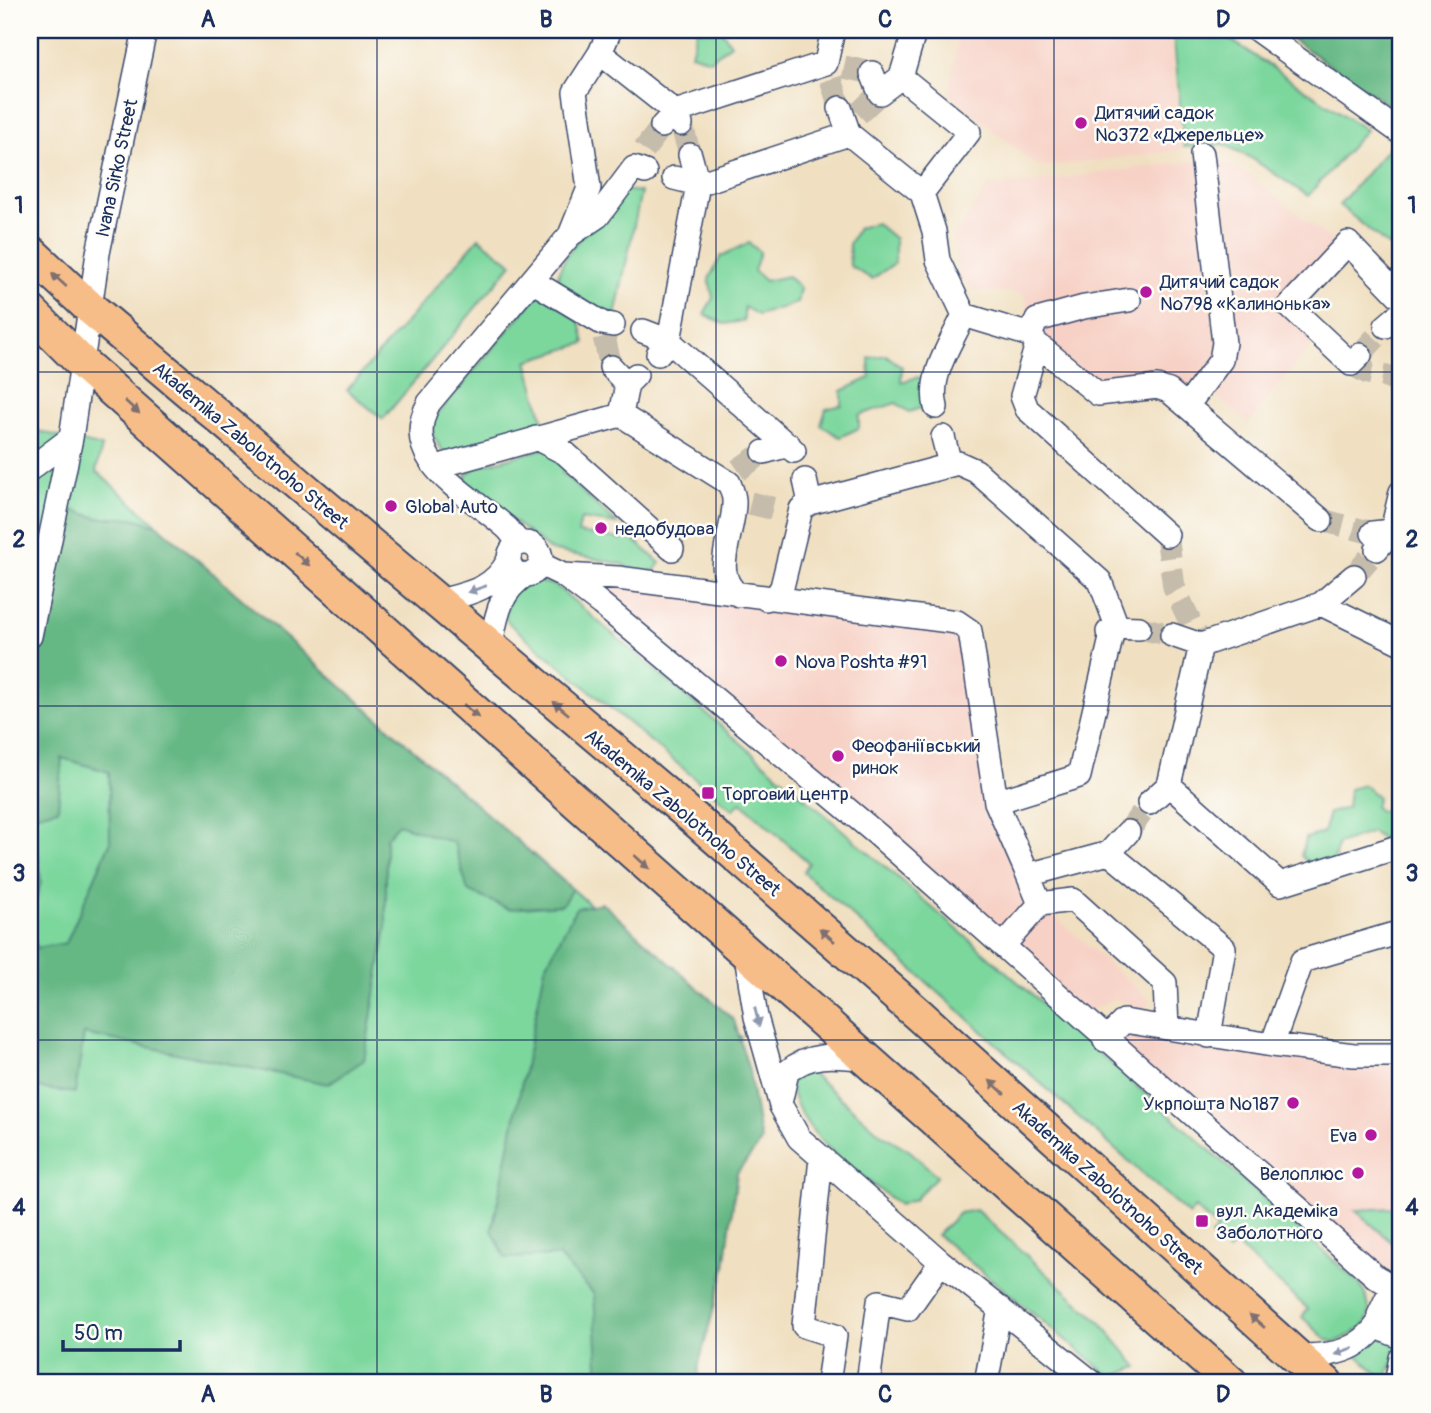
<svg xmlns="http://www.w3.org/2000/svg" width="1431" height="1413" viewBox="0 0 1431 1413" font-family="Pangolin,sans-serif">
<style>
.built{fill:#f7d1c6}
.green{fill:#7cd79d;stroke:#4c837e;stroke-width:2}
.forest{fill:#65b884;stroke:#407471;stroke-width:2}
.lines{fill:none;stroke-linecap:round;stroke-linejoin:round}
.minor-tunnel{stroke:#c5bcac;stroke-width:23;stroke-dasharray:23 11;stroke-linecap:butt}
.minor-casing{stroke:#3b496d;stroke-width:26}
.highway-casing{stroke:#3b496d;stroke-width:37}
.minor{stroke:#fff;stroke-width:23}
.highway{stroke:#f7bd88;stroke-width:33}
.oneway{fill:#7e6f71}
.oneway2{fill:#8d97ae}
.grid{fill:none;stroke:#1b2f5e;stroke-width:2;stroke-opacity:0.55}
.poi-dot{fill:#b5179e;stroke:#fdfcf7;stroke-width:2.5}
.labels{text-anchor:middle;stroke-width:5;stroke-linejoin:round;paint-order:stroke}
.poi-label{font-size:19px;fill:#1b2f5e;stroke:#fdfcf7;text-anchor:start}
.street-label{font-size:19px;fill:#1b2f5e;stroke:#fdfcf7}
.neatline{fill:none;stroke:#1b2f5e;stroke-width:2.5}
.grid-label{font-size:23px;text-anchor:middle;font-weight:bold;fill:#1b2f5e}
</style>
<rect width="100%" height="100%" fill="#fdfcf7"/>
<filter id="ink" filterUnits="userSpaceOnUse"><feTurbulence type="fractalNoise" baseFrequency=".0143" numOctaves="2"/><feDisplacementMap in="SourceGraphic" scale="14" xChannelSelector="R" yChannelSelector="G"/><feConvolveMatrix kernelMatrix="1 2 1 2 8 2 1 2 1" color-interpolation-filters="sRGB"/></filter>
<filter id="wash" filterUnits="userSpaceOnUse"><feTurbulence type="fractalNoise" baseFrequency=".00686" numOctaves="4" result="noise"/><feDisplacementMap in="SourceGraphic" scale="28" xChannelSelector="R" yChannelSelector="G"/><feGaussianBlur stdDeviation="1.57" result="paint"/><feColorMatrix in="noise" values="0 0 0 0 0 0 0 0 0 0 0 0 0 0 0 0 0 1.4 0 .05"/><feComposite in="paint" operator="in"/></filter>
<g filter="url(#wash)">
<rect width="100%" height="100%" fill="#f0dfc0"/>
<path class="built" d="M959,30H1169L1181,150L1039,167L949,95Z
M1200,160L1222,161L1243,171L1337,244L1278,306L1316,338L1249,423L1194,379L1183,389L1166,379L1152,376L1097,383L1030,328L1024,293L976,291L959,277L953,238L987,188Z
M568,568L962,618L999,791L1042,906L1150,1000L1143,1011L1114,998L1085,1014Z
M1135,1027L1401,1061V1287L1119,1046Z"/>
<path class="green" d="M697,30H721L731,44L710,60L691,54Z
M1173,30H1216L1366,130L1308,196L1251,158L1224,144L1184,147Z
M1391,145L1401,153V248L1397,253L1339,205Z
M625,190L641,192L615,316L602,315L558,281C556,254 607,211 625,190Z
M876,223L895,239V263L872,279L850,266L849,244L858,228Z
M479,238L512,264L383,419L347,390Z
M749,243L760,252L754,271L765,281L788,276L800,288L797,303L758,315L744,307V321L724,324L704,314L713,298L709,279L721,256Z
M541,291L580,322L585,343L527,361L543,420L538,431L452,455L443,452L432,434L433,419Z
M886,355L902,367L901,382L918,377L931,388L924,407L909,412L896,403L859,415V428L840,437L821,425L826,409L842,405V391L870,378L869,358Z
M30,429L102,447L96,471L741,1037L686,1383H30Z
M546,448L568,465L562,473L617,524L581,519L578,533L621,539L623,530L660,563L655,570L638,575L622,564L550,550L467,484L466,475L476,467Z
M530,580L555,585C826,814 1095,1047 1359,1283C1379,1317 1369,1328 1336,1342L1327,1340L1302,1317L1308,1309L1235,1244L1228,1251L1211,1236L1217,1228L1195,1208L1189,1215L803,872L809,863L741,802L733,810L511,625L505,618L509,596Z
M1364,785L1378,797L1375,807L1380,812L1389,808L1401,818V839L1388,844L1372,832L1338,844L1334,861L1314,868L1301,856L1306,838L1323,833L1329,813L1347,808L1349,789Z
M806,1068L880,1133L910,1151L937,1176L914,1200L899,1205C859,1172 801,1139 790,1084Z
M1394,1208L1395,1245L1355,1210L1393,1208Z
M976,1210L1099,1321L1138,1367L1111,1377L937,1235L959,1213Z
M1379,1335L1401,1345L1385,1380L1357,1355Z"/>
<path class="forest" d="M1279,30H1401V114Z
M67,508L98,518H133L159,526L572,889L562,905L509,909L468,891L454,843L398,824L386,838V928L364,1060L328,1084L84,1034L75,1093L30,1087V931L37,948L66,943L110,843L109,772L62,758L58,809L30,816V692Z
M30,824L35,825L41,882L30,921Z
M602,903L734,1020L749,1071L761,1142L737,1173L725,1267L699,1364L698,1383H599L594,1294L558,1256L505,1258L492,1230L545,968L576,908Z"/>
</g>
<g filter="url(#ink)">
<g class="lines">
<path class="minor-tunnel" d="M844,67L872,73
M831,79L840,108
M858,114L880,93
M682,126L690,155
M644,150L662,126
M604,337L611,367
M1360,355L1386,326
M1351,364L1368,373L1401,380
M738,470L764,452
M750,503L780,510
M1321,520L1373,533
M1167,535L1174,587L1201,645
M1354,576L1377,549
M1139,628L1172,635
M1128,832L1149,803"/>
<defs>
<path id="minor" d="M1257,30L1401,133
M600,53L675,112L681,124
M872,73L880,93L901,77
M840,108L849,134
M662,126L675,112L826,63L833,30
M690,155L698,184L669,341L794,451
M674,178L698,184L849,134L922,193L969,132L901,77L915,30
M922,193L934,231L938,260L964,315C951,344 928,375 936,407
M570,235L589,188L575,92L600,53L610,30
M532,281L602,323L613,325
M1129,300L1084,307L1037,320L1030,335L1037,344L1098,394L1157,387L1169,391L1321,520
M964,315L1030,335
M1386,326L1400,314
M643,331L669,341L658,354
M1037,344L1022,396L1027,409L1167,535
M1360,355L1351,364L1289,306L1348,243L1401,298
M611,367L627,384
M1187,406L1221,360L1224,343L1202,154
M621,415L627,384L636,375
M943,437L950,464
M536,438L565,453L672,549
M764,452L789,445
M436,467L621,415L729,483C731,488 734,495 734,500C736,530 708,575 739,595
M30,469L71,438
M805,480L810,503
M1401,492L1392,531L1401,538
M1373,533L1392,531L1377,549
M509 559a16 16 0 1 1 32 0a16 16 0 1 1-32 0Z
M519,543L508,529C470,494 397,462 429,403L570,235L598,216L634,168L645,172
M540,564L563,575L601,604L878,835L1376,1277L1401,1291
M563,575L618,578L957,622L970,631L996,802
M766,599L777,595L782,587L801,509L810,503L958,463L976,471L1100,581L1115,621L1079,776L996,802L1028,875
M435,602C465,594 493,591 508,561
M1321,604L1354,576
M1108,632L1114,627L1139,628
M1172,635L1201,645L1321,604L1401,643
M30,636L71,438L98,253L145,30
M1201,645L1169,785L1280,884L1401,846
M490,649C496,619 498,592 526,575
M1149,803L1169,785
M1109,853L1128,832
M1040,904L1073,900L1165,983L1167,1028
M1003,946L1040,904L1028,875L1109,853L1224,948L1209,1036
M745,950L756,1017L781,1106L799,1138L941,1262L1093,1383
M1105,1040L1124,1021L1272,1045L1302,961L1401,932
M1272,1045L1354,1055H1401
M781,1099L787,1072C811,1051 837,1056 867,1059
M821,1158L804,1326L835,1336L828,1383
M1401,1294L1387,1298L1379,1315L1386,1331L1401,1337
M1297,1356C1333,1356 1359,1352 1380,1321
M868,1383L879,1302L908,1309L941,1262
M986,1383L1000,1308
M1396,1383L1401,1358"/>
<path id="highway" d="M30,252L89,307L697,821L919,1015L1326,1383
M30,311L81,362L1231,1383"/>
</defs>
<use href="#minor" class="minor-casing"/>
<use href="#highway" class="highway-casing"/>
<use href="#minor" class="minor"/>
<use href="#highway" class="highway"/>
</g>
<defs><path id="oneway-solid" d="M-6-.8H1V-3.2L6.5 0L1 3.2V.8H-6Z" transform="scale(1.75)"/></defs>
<g class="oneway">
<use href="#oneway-solid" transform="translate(59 280) rotate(-138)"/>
<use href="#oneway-solid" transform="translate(132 407) rotate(42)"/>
<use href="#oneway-solid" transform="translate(302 559) rotate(42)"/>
<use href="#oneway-solid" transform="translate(561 708) rotate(-140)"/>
<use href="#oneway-solid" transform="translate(471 711) rotate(42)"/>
<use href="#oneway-solid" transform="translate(642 862) rotate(41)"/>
<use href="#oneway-solid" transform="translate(827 935) rotate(-139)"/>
<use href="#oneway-solid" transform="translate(997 1087) rotate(-138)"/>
<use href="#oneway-solid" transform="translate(1257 1321) rotate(-139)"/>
</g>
<g class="oneway2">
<use href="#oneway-solid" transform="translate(477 589) rotate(161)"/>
<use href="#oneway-solid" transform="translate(757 1017) rotate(76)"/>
<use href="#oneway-solid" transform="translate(1344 1351) rotate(159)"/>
</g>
</g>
<path class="grid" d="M377,30V1383M716,30V1383M1054,30V1383M30,372H1401M30,706H1401M30,1040H1401"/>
<g class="poi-dot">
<circle cx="1081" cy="123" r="7"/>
<circle cx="1146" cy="292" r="7"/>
<circle cx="391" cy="506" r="7"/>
<circle cx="601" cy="528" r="7"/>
<circle cx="781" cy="661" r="7"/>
<circle cx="838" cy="756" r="7"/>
<rect x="701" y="786" width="14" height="14" rx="3.5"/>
<circle cx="1293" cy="1103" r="7"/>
<circle cx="1371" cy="1135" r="7"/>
<circle cx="1358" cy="1173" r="7"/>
<rect x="1195" y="1214" width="14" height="14" rx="3.5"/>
</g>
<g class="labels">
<g class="poi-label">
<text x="1095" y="119">Дитячий садок<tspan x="1095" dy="22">№372 «Джерельце»</tspan></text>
<text x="1160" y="288">Дитячий садок<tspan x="1160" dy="22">№798 «Калинонька»</tspan></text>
<text x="405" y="513">Global Auto</text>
<text x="615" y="535">недобудова</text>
<text x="795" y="668">Nova Poshta #91</text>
<text x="852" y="752">Феофаніївський<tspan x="852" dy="22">ринок</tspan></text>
<text x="722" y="800">Торговий центр</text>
<text x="1279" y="1110" text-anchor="end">Укрпошта №187</text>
<text x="1357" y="1142" text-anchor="end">Eva</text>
<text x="1344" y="1180" text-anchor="end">Велоплюс</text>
<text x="1216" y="1217">вул. Академіка<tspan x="1216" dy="22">Заболотного</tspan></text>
</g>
<g class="street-label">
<text transform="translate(116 168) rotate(-78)" y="7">Ivana Sirko Street</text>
<text transform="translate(251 445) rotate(40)" y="7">Akademika Zabolotnoho Street</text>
<text transform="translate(683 812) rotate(40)" y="7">Akademika Zabolotnoho Street</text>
<text transform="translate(1108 1187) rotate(42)" y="7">Akademika Zabolotnoho Street</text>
</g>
</g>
<rect width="1431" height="1413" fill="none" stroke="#fdfcf7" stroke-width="77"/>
<path d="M63 1340v10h117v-10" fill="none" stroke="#1b2f5e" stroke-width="3.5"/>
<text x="74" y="1340" font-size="21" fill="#1b2f5e" stroke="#fdfcf7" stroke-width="5" paint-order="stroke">50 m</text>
<rect x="38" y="38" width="1354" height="1336" class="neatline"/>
<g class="grid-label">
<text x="208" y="27">A</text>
<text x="546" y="27">B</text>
<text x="885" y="27">C</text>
<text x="1223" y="27">D</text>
<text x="19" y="213">1</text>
<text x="1412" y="213">1</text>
<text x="19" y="547">2</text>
<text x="1412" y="547">2</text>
<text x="19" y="881">3</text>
<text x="1412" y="881">3</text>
<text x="19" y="1215">4</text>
<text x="1412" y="1215">4</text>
<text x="208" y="1402">A</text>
<text x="546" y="1402">B</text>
<text x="885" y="1402">C</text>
<text x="1223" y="1402">D</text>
</g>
</svg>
